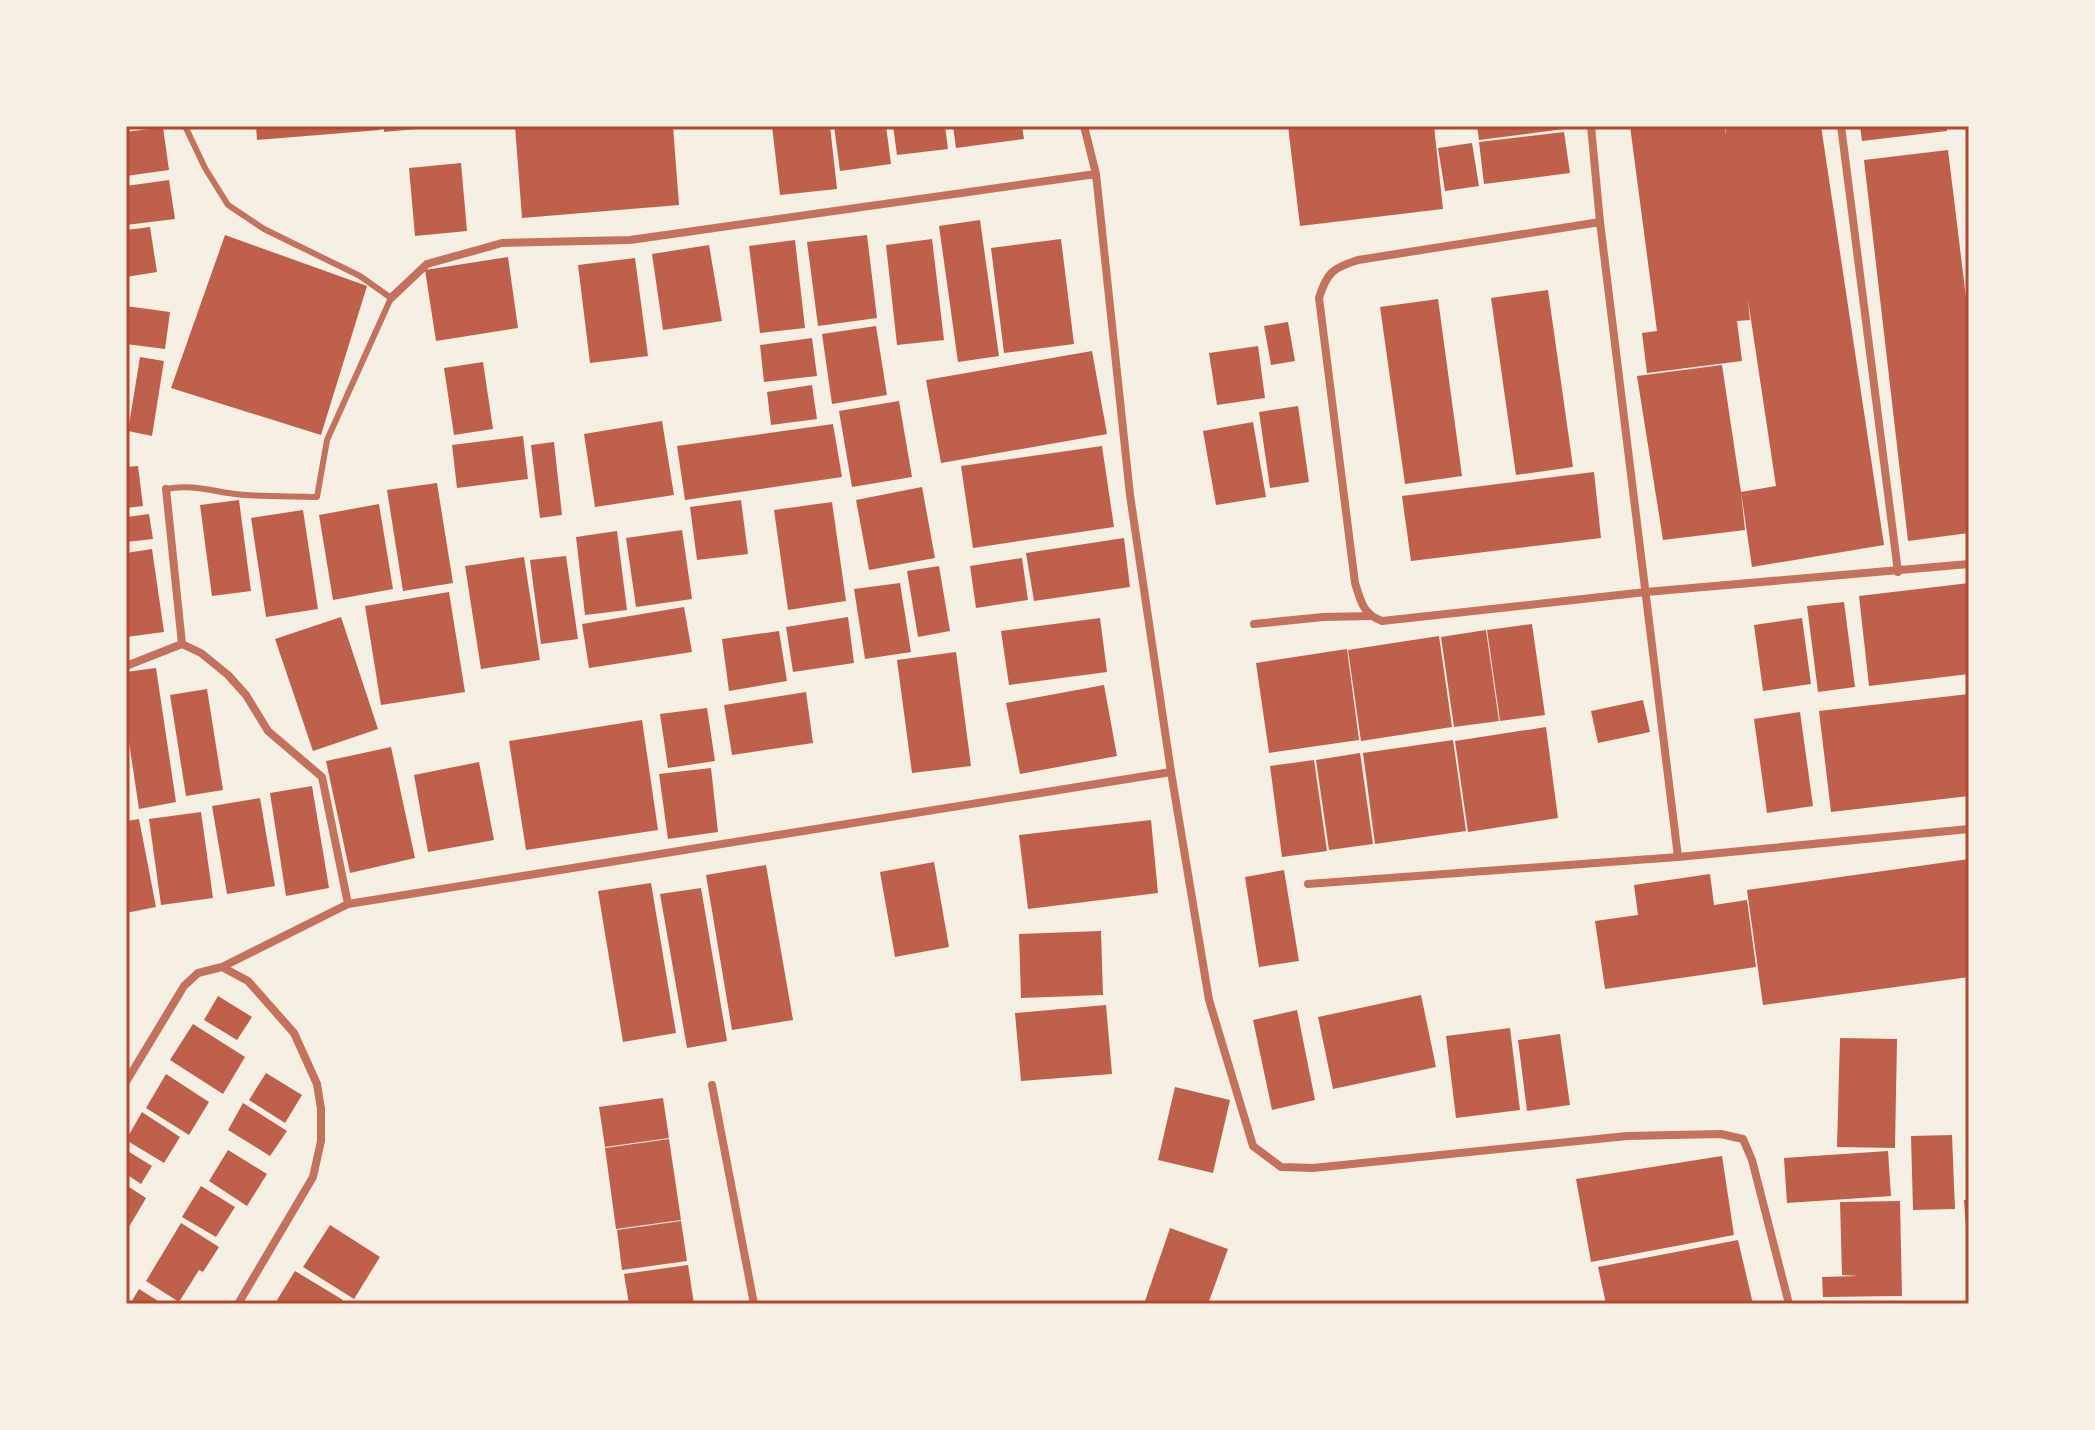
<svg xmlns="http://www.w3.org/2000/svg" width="2095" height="1430" viewBox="0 0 2095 1430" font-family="Montserrat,sans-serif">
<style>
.building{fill:#bf614a}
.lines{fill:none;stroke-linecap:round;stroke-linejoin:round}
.service{stroke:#c5725c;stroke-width:6}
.minor{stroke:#c5725c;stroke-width:8}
.neatline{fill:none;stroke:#b5482f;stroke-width:3}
</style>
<rect width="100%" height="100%" fill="#f6efe4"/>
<path class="building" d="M256,126H379L380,130L257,140Z
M384,126H427V128L384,132Z
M515,126H673L679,205L522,218Z
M772,126H830L837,189L780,195Z
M834,126H886L891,164L840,171Z
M893,126H945L948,149L897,155Z
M953,126H1022L1024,139L956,148Z
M1288,126H1434L1443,209L1300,226Z
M1477,126H1563L1564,129L1479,140Z
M1630,126H1725L1726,135V126H1821L1884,545L1752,567L1741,492L1745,530L1663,540L1637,376L1722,365L1741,492L1776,486L1748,300L1750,320L1737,321L1742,361L1647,373L1642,333L1657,331Z
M1860,126H1947V131L1862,141Z
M163,127L169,170L126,176V132Z
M1564,132L1570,173L1484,184L1479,142Z
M1472,143L1479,186L1445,191L1438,148Z
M1948,150L1969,322V533L1908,541L1864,160Z
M461,163L467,231L415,236L409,168Z
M169,180L175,219L126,225V186Z
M980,220L999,356L958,362L939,226Z
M150,227L157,272L126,277V230Z
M225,235L367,286L321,435L171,388Z
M867,235L877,318L818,326L807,242Z
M932,239L944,340L897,345L886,245Z
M1061,239L1074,344L1004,353L991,248Z
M795,240L805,328L760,333L749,246Z
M709,245L722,321L663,330L652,254Z
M508,257L518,328L436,341L425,270Z
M635,258L648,356L590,363L578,265Z
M1548,290L1573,467L1516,475L1491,298Z
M1438,299L1462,476L1405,484L1380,307Z
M126,306L170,312L165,349L126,344Z
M1288,322L1295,361L1271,365L1264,326Z
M876,326L887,395L832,404L822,334Z
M812,338L817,376L764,382L760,345Z
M1258,346L1265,398L1217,405L1209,353Z
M1092,351L1107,434L941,463L926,380Z
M140,357L164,361L152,436L128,431Z
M483,362L493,429L454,435L444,368Z
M812,385L817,419L771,425L767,392Z
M899,401L912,477L852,487L839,411Z
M1298,406L1309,482L1270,488L1259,412Z
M662,421L674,495L595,507L584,434Z
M1253,422L1266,497L1216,505L1203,431Z
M833,424L842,477L685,500L677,446Z
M523,436L528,479L457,488L452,445Z
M554,442L562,515L540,518L531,445Z
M1102,446L1114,527L973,548L961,466Z
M138,466L143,506L126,508V467Z
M1594,472L1601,538L1411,561L1402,496Z
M437,483L453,583L403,591L387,490Z
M922,487L935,558L869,570L856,500Z
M239,500L251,591L212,596L200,505Z
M741,500L748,554L697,560L690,507Z
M832,502L846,601L788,610L774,510Z
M379,504L393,589L333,600L319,515Z
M303,510L318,609L266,617L251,518Z
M149,514L153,539L126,542V517Z
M682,530L692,599L636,607L626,538Z
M617,531L627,610L585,615L576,537Z
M1124,538L1130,587L1034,601L1026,553Z
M152,549L164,632L126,637V553Z
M566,556L578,639L541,644L530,560Z
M524,557L540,660L481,669L465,566Z
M1022,558L1028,600L976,608L970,566Z
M939,566L950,631L918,637L907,571Z
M900,583L911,652L865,659L854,589Z
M1969,583V674L1869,686L1859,596Z
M449,592L465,692L381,705L365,606Z
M1844,602L1855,687L1818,692L1807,606Z
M684,607L692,652L589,668L582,624Z
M341,617L378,729L313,751L275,639Z
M848,617L854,663L793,672L786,627Z
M1100,618L1107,672L1009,685L1001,631Z
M1802,618L1811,684L1763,691L1754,625Z
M1532,624L1545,715L1500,721L1487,630Z
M1486,630L1499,721L1454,727L1441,637Z
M779,631L787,681L729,691L722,639Z
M1439,636L1452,727L1361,741L1348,650Z
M1347,649L1359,740L1269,753L1256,663Z
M956,652L971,766L912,773L897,660Z
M156,668L176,802L139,809L126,722V672Z
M1104,685L1117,756L1020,774L1006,703Z
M207,689L223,790L186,796L170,695Z
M806,692L813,743L732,755L724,705Z
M1969,694V796L1831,812L1819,711Z
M1643,700L1650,732L1598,743L1591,711Z
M707,708L715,761L668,768L660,714Z
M1800,712L1813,806L1767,813L1754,719Z
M642,720L658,830L526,850L509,741Z
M1546,727L1558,818L1468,832L1455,741Z
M1453,740L1466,831L1375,844L1363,753Z
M391,747L415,858L350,873L326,761Z
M1360,753L1373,844L1329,850L1316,760Z
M1314,760L1327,851L1282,857L1270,766Z
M479,762L494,840L428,852L414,775Z
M711,768L718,832L668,839L659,774Z
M312,786L329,888L286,896L270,793Z
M260,798L275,886L227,894L212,806Z
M201,812L213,898L161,905L149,819Z
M139,819L156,907L126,913V821Z
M1151,820L1158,893L1028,909L1019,835Z
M1969,859V977L1763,1005L1747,890Z
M934,862L949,947L895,957L880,872Z
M766,865L793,1020L732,1030L706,875Z
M1284,870L1299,961L1259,967L1245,877Z
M1710,874L1714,905L1747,900L1756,967L1605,989L1595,921L1638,915L1634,885Z
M651,883L676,1033L623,1042L598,891Z
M701,888L727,1041L687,1048L660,894Z
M1101,931L1103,995L1021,998L1019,934Z
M1421,995L1436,1067L1333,1089L1318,1017Z
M218,996L252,1017L237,1040L204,1020Z
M1106,1005L1112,1074L1021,1081L1015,1013Z
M1297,1010L1315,1100L1272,1110L1253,1020Z
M193,1024L245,1057L223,1094L170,1060Z
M1510,1028L1520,1110L1456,1118L1446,1036Z
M1560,1034L1570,1105L1527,1111L1518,1040Z
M1840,1038L1897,1039L1895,1148L1837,1147Z
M266,1073L302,1095L285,1123L249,1100Z
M166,1074L209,1102L189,1135L146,1108Z
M1175,1087L1230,1100L1213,1173L1158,1160Z
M663,1098L669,1138L605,1147L599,1107Z
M243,1103L287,1131L270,1156L228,1130Z
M142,1112L180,1137L164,1163L126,1140Z
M1952,1135L1955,1209L1913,1210L1911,1136Z
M669,1139L681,1220L616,1229L605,1148Z
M126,1150L152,1166L141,1184L126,1174Z
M228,1150L267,1174L247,1206L209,1181Z
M1888,1151L1891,1196L1787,1203L1784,1158Z
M1722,1156L1734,1235L1591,1262L1576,1179Z
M126,1185L146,1198L126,1232Z
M201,1186L235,1207L216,1237L182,1217Z
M1964,1200H1969V1242H1967Z
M1900,1201L1902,1296L1823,1297L1822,1277L1858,1276L1842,1275L1840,1202Z
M681,1221L687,1261L622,1270L617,1230Z
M181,1223L219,1247L203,1272L199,1270L179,1302L146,1281Z
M330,1225L380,1257L354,1299L303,1267Z
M1170,1228L1228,1249L1208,1304H1144Z
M1738,1240L1753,1304H1606L1598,1267Z
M688,1265L694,1304H629L624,1274Z
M295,1271L343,1300L340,1304H284L277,1300Z
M139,1289L163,1304H130Z"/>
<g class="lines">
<path class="service" d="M166,489C190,484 212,491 235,494C261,497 290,496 317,497L327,440L391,298L360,276L264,229L228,205L205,168L185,126"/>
<path class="minor" d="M1084,126L1096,174L1130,495L1171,772L1209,1000L1253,1146L1281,1167L1313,1168L1627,1136L1721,1134L1743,1139L1752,1160L1789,1304
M1591,126L1600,222L1678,857
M1841,126L1898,572
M1600,222L1358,260C1333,268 1327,272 1319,298L1355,583C1361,602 1363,614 1382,621L1646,592L1969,564
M391,298L427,264L502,243L630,240L1096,174
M166,489L182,644
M1254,624L1323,617L1370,616
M126,666L182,644L201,653L228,675L246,695L268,731L322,777L348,904
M1308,884L1678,857L1969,829
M126,1082L184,986L198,973L222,967
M712,1085L754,1304
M238,1304L313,1177L321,1141V1109L317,1084L294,1033L248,981L222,967L348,904L1171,772"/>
</g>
<rect width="2095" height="1430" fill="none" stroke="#f6efe4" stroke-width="256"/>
<rect x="128" y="128" width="1839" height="1174" class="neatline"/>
</svg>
